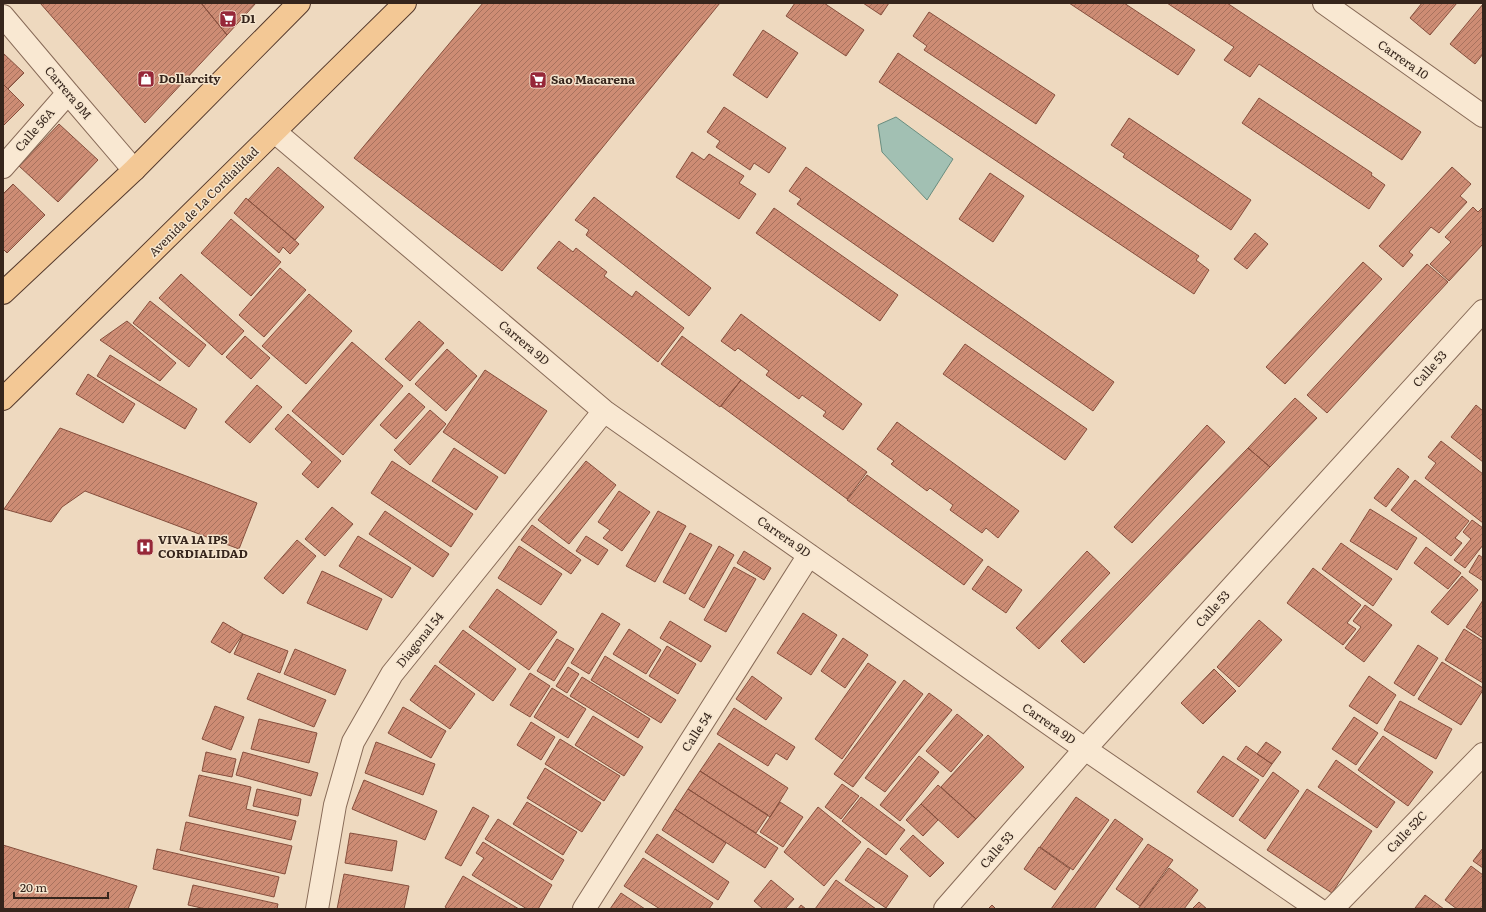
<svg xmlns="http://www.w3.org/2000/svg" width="1486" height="912" viewBox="0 0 1486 912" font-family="Literata,serif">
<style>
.water{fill:#a2c0b3;stroke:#698d7f}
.building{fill:url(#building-hatch);stroke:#864f3d}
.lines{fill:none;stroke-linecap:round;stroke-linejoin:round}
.minor-casing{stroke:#876a57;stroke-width:24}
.major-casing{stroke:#54392c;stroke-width:24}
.minor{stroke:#f9e8d2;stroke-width:22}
.major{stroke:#f3c895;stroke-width:22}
.labels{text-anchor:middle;stroke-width:3;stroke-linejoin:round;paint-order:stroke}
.poi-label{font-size:12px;font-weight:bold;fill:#36251c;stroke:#f5e5ce;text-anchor:start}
.street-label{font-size:12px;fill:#36251c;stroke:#f5e5ce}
</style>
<defs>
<pattern id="building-hatch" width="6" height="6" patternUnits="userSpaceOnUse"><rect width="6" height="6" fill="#cd8c74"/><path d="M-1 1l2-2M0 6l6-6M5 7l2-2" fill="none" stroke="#a7725e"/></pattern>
</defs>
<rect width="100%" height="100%" fill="#eed9bf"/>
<path class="water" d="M896,117L953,159L927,200L882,152L878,125Z"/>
<path class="building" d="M40,3H201L227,35L145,123Z
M201,3H256L227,35Z
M483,3H720L502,271L354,158Z
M795,3H824L864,30L846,56L786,16Z
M863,3H889L881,15Z
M1069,3H1124L1195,50L1178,75Z
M1167,3H1227L1421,132L1402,160L1259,64L1250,77L1224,60L1234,47Z
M1422,3H1457L1430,35L1410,18Z
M1483,4V54L1475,64L1450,44Z
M929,12L1055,95L1036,124L924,50L927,46L913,36Z
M763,30L798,53L767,98L733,75Z
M3,53L24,73L8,89L3,84Z
M898,53L1199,256L1196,260L1209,270L1194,294L879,82Z
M3,84L24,105L3,126Z
M1259,98L1372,173L1371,175L1385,185L1369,209L1242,123Z
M724,107L786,148L769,173L754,163L750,170L716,147L720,141L707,132Z
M1129,118L1251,200L1231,230L1123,157L1125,154L1111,145Z
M59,124L98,160L58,202L19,166Z
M692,152L704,160L709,154L744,176L739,183L756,194L739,219L676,177Z
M278,167L324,207L295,240L248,200Z
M806,167L1114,382L1093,411L797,204L801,199L789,191Z
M1452,167L1471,184L1460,196L1467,202L1439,233L1431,227L1409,252L1413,255L1403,267L1379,246Z
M990,173L1024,196L993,242L959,219Z
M13,184L45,215L7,253L3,249V194Z
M594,197L711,288L689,316L586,235L589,230L575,220Z
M246,198L299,244L290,254L283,247L279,253L234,213Z
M1473,207L1478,212L1483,207V244L1449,281L1430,264L1451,242L1445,237Z
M774,208L898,295L880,321L756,233Z
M231,219L281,262L251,296L201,253Z
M1255,233L1268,244L1247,269L1234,259Z
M559,241L573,252L576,248L607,272L604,276L632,297L636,291L684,328L658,362L537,268Z
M1363,262L1382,279L1285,384L1266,367Z
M1427,264L1448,282L1327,413L1307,395Z
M280,268L306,290L264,337L239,315Z
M181,274L244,331L222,355L159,298Z
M309,294L352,331L306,384L262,346Z
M150,301L206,345L189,367L133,323Z
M741,314L862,404L843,430L823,416L826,412L802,395L799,399L766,375L769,371L738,348L735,351L721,341Z
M127,321L176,363L160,381L100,340Z
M419,321L444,343L410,381L385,359Z
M245,336L270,358L251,379L226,357Z
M682,336L741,380L720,407L661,364Z
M352,342L403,386L343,455L292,411Z
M965,344L1087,429L1065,460L943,374Z
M447,349L477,376L446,411L415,384Z
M110,355L197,409L185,429L97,376Z
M485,370L547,411L505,474L443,432Z
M88,374L135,404L123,423L76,394Z
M741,380L867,472L847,499L721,406Z
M257,385L282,407L250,443L225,422Z
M409,393L425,407L396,439L380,425Z
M1295,398L1317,418L1270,467L1248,448Z
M1476,405L1483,411V462L1451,437Z
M430,410L446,424L410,465L394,450Z
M288,414L341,461L318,488L302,474L312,462L275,429Z
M897,422L1019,511L998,538L986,528L982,533L950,510L953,505L930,488L927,491L891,464L894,461L877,449Z
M1207,425L1225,442L1132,543L1114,527Z
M60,428L257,503L239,549L85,491L62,507L51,522L4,509Z
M1441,441L1483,474V523L1425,478L1436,463L1428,457Z
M454,448L498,477L476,510L432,481Z
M1248,448L1270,467L1084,663L1061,641Z
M392,461L473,514L451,547L371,493Z
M586,461L616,485L569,544L538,520Z
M1398,468L1409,477L1386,507L1374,498Z
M867,475L983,560L964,585L847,500Z
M1415,480L1469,521L1455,538L1462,543L1451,556L1391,510Z
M619,491L650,512L622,551L603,538L610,530L598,522Z
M332,507L353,524L325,556L305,539Z
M1370,509L1417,538L1397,570L1350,541Z
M385,511L449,554L433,577L369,534Z
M658,511L686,526L655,582L626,566Z
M1472,520L1483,528V545L1465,568L1454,560L1471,539L1463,532Z
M532,525L581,560L571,574L521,540Z
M690,533L712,545L685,594L663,582Z
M358,536L411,568L392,598L339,566Z
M586,536L608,550L598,565L576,551Z
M297,540L316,556L283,594L264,578Z
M1341,543L1392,579L1373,606L1322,569Z
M519,546L562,574L541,605L498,578Z
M719,546L734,555L704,608L689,599Z
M1426,547L1461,573L1448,589L1414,563Z
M744,551L771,568L764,580L737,563Z
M1087,551L1110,573L1039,649L1016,628Z
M1479,555L1483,558V581L1469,572Z
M988,566L1022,590L1006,613L972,589Z
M734,567L756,579L726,632L704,620Z
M1313,568L1361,605L1347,623L1356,629L1343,645L1287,603Z
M322,571L382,599L367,630L307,603Z
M1462,576L1478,590L1448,625L1431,612Z
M497,589L557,632L529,670L469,627Z
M1483,600V638L1466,627Z
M1365,605L1392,625L1364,662L1345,648L1361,627L1353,621Z
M602,613L620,624L589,674L571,663Z
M803,613L837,635L811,675L777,653Z
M1259,620L1282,640L1239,687L1217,667Z
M670,621L711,646L701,662L660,638Z
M223,622L243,634L230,653L211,642Z
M629,629L661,650L646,674L613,654Z
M1464,629L1483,641V683L1445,660Z
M463,630L516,669L493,701L439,662Z
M243,634L288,651L280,673L234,654Z
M843,638L868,655L845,688L821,671Z
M557,639L574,649L554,681L537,671Z
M1418,645L1438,658L1414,696L1394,683Z
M667,646L696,664L678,694L649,676Z
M295,649L346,670L335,695L284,674Z
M605,656L676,700L661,723L591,680Z
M1442,662L1483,688V690L1461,725L1418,699Z
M868,663L896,682L842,759L815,739Z
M435,665L475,694L450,729L410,700Z
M568,667L579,674L567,693L556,686Z
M1214,669L1236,691L1203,724L1181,703Z
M258,673L326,700L314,727L247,699Z
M530,673L550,686L530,717L510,705Z
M752,676L782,698L766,720L736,699Z
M1369,676L1396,695L1377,724L1349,706Z
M582,677L650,719L638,738L570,696Z
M904,680L923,694L853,787L834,774Z
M552,688L586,709L568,738L534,717Z
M929,693L952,710L885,792L865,778Z
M1400,701L1452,729L1436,759L1384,730Z
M215,706L244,717L231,750L202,739Z
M403,707L446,731L431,758L388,733Z
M734,708L795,747L787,760L776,753L768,766L717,734Z
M957,714L983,735L951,772L926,751Z
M593,716L643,747L624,776L575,745Z
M1354,717L1378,733L1356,765L1332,749Z
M259,719L317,733L309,763L251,749Z
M531,722L555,737L541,760L517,745Z
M988,735L1024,767L976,819L941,787Z
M1383,736L1433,772L1408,806L1358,770Z
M560,739L620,776L604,801L545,764Z
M376,742L435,764L423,795L365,773Z
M1266,742L1281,752L1272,764L1257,754Z
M719,743L788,788L770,817L700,771Z
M1246,746L1272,764L1263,777L1237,759Z
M206,752L236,759L232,777L202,771Z
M243,752L318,773L311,796L236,775Z
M919,756L939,772L900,821L880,805Z
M1223,756L1259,780L1233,817L1197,792Z
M1336,760L1395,802L1377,828L1318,787Z
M545,768L601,803L582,832L527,798Z
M700,771L768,815L756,833L688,789Z
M1273,772L1299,791L1265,839L1239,820Z
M199,775L251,787L246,809L296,821L291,840L189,816Z
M364,780L437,811L425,840L352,809Z
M842,784L859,796L841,819L825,807Z
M938,785L976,819L958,838L921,804Z
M257,789L301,799L298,816L253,806Z
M688,789L778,848L765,868L675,809Z
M1307,789L1372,831L1332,893L1267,850Z
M861,797L905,830L886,855L842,821Z
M1076,797L1109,820L1073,870L1040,847Z
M527,802L577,832L563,855L513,824Z
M780,802L803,817L783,847L760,832Z
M921,804L938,820L923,836L906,820Z
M473,807L489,816L461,866L445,858Z
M818,807L861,842L824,886L784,852Z
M675,809L726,843L713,863L662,830Z
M498,819L564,860L552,880L485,839Z
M1115,819L1143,839L1094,909H1051Z
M186,822L292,846L285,874L180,850Z
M350,833L397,841L392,871L345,863Z
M657,834L729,882L718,900L645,852Z
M913,835L944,863L930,877L900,849Z
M483,842L552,885L538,909H527L472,875L484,858L476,853Z
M1148,844L1173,860L1140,906L1116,889Z
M3,845L137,886L128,909H3Z
M1039,847L1070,869L1055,890L1024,869Z
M868,848L908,876L886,908L845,880Z
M1483,848V868L1473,861Z
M157,849L279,877L274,897L153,869Z
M643,858L713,903L709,909H660L624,886Z
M1471,866L1483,875V909H1457L1445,900Z
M1169,868L1198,890L1184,909H1138Z
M344,874L409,886L404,909H337Z
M463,876L519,909H448L445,907Z
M771,880L794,899L785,909H763L754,901Z
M836,880L876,909H815Z
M193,885L278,904L277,909H206L188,905Z
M621,893L645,909H610Z
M1425,895L1444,909L1415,908Z
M1199,902L1207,909H1192Z
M801,905L806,909H798Z
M992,905L996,909H988Z"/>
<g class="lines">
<defs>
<path id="minor" d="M1324,3L1483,116
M3,16L68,93L134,170
M275,132L604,411L1085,749L1318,909
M3,167L68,93
M317,909L335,805L353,742L392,674L604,411
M584,909L809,555
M945,909L1085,749L1483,311
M1332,909L1483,754"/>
<path id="major" d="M3,293L134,170L299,3
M3,399L405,3"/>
</defs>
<use href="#minor" class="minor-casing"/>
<use href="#major" class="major-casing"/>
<use href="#minor" class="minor"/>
<use href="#major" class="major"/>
</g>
<defs>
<symbol id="supermarket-square" viewBox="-11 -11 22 22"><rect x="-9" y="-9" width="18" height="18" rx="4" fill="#962738" stroke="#f5e5ce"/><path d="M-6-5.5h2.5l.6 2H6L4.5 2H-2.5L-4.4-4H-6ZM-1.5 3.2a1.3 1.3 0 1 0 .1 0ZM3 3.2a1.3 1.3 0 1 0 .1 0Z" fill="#fff"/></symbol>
<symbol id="shop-square" viewBox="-11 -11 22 22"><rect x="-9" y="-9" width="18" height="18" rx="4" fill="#962738" stroke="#f5e5ce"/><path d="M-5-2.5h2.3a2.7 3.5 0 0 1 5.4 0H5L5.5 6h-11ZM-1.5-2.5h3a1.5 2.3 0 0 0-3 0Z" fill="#fff"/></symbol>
<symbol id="hospital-square" viewBox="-11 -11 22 22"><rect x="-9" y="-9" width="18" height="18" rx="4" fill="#962738" stroke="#f5e5ce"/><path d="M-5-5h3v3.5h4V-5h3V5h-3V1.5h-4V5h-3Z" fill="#fff"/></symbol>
</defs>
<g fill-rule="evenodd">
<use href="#supermarket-square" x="218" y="9" width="20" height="20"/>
<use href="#shop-square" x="136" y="69" width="20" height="20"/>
<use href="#supermarket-square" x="528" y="70" width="20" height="20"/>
<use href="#hospital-square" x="135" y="537" width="20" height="20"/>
</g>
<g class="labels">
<g class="poi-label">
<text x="241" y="23">D1</text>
<text x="159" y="83">Dollarcity</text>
<text x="551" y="84">Sao Macarena</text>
<text x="158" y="544">VIVA 1A IPS<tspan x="158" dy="14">CORDIALIDAD</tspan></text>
</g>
<g class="street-label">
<text transform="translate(1403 60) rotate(35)" y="4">Carrera 10</text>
<text transform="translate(68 93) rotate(50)" y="4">Carrera 9M</text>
<text transform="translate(35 130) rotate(-49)" y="4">Calle 56A</text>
<text transform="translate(204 202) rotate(-45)" y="4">Avenida de La Cordialidad</text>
<text transform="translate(524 343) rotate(40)" y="4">Carrera 9D</text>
<text transform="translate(1430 369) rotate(-48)" y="4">Calle 53</text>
<text transform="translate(784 537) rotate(35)" y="4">Carrera 9D</text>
<text transform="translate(1213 609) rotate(-48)" y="4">Calle 53</text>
<text transform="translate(420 640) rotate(-51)" y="4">Diagonal 54</text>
<text transform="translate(1049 724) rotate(35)" y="4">Carrera 9D</text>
<text transform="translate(697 732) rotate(-57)" y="4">Calle 54</text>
<text transform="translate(1407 832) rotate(-46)" y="4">Calle 52C</text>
<text transform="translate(997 850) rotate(-49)" y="4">Calle 53</text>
</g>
</g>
<rect width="1486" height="912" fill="none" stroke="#36251c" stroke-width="8"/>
<path d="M14 892v6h94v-6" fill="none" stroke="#36251c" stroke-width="2"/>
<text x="20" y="892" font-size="12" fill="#36251c" stroke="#f5e5ce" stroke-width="3" paint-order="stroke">20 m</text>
</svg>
